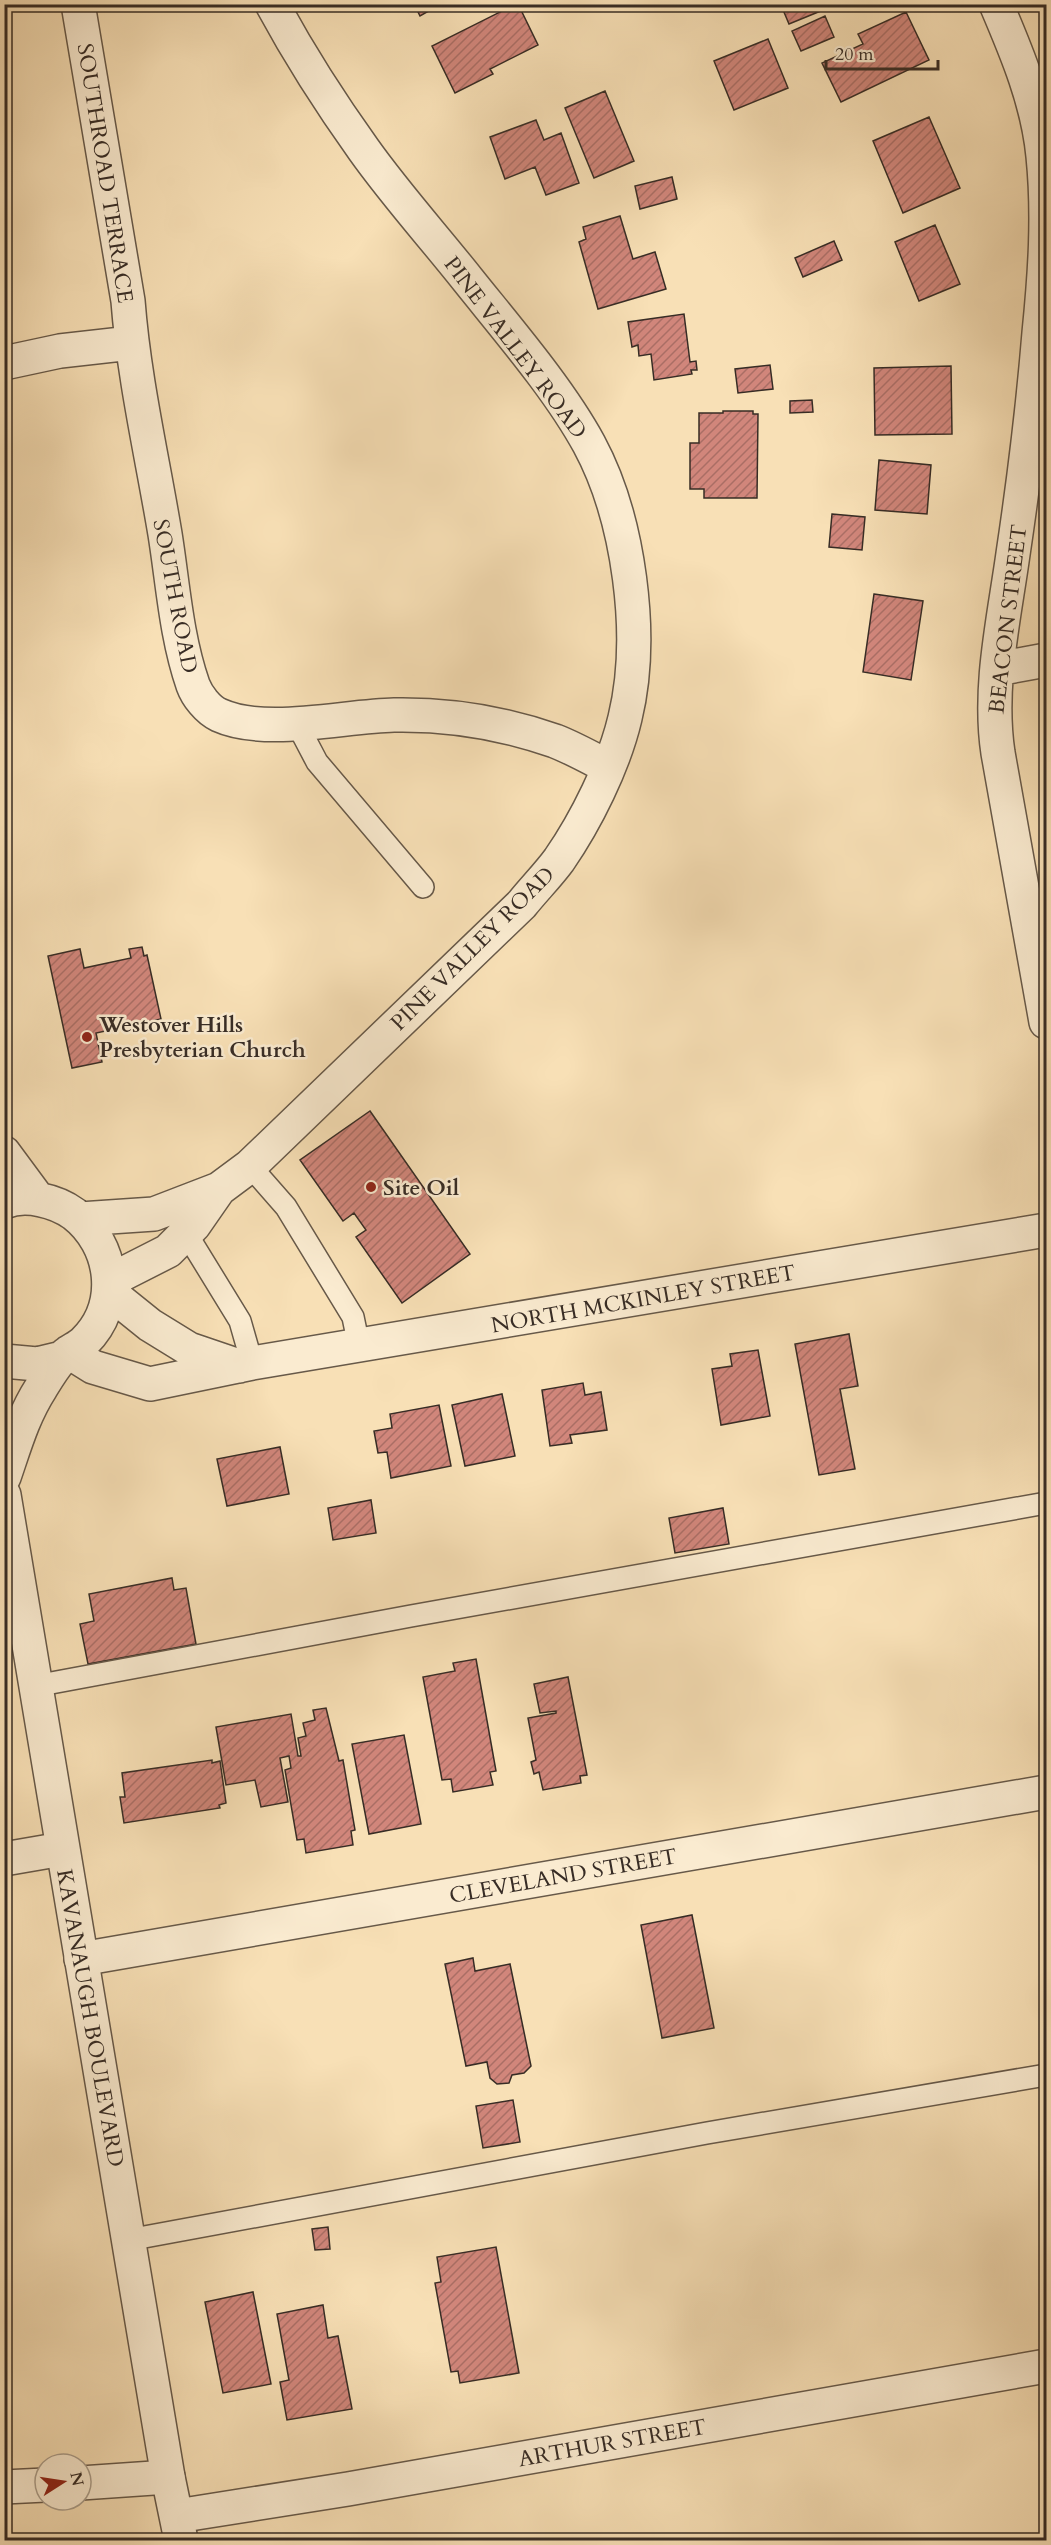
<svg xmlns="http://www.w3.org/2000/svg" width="1051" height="2545" viewBox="0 0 1051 2545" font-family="Cardo,serif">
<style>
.building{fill:url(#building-hatch);stroke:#372c25;stroke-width:1.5}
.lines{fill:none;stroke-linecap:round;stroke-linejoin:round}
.service-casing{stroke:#675949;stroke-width:24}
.minor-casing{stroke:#675949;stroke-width:36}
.tertiary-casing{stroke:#675949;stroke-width:36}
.service{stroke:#faebd0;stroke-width:21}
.minor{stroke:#faebd0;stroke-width:33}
.tertiary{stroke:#faebd0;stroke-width:33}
.poi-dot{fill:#8f2418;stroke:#faebd0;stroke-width:2}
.labels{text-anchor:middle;stroke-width:5;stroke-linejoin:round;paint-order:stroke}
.street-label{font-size:22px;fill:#372c25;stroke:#faebd0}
.poi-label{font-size:22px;font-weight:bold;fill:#372c25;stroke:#faebd0;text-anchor:start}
</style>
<defs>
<pattern id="building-hatch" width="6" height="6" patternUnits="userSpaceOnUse" patternTransform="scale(1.5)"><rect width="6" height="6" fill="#d1867b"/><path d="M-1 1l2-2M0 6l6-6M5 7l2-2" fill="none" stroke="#aa6e65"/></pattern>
</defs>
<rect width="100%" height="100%" fill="#f8e0b6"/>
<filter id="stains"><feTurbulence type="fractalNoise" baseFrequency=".00333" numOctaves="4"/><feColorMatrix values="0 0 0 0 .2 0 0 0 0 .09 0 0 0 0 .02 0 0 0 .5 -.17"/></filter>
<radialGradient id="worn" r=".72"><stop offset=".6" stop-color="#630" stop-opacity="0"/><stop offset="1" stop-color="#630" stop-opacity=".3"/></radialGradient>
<path class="building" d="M414,4H441L420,16Z
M516,4H518L538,45L490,69L493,74L455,93L432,46Z
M820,4L823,10L789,24L781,5Z
M906,12L929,60L841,102L822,63L863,44L858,34Z
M825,16L834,37L801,51L792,31Z
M768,39L788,88L734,110L714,61Z
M605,91L634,161L594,178L565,108Z
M929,117L960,188L903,213L873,141Z
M536,120L544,140L561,133L579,183L546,195L535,167L505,179L490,137Z
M672,177L677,199L640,209L635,186Z
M620,216L633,259L655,252L666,289L598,309L579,242L586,239L583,227Z
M935,225L960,284L919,301L895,242Z
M834,241L842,260L803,277L795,258Z
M684,314L690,362L696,361L697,370H691L692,374L654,380L651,354L639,356L638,345L632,347L628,322Z
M770,365L773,389L738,393L735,369Z
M951,366L952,434L875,435L874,368Z
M812,400L813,412L790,413V401Z
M723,411H753V414H758L757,498H704V489H690V443H699V413H723Z
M879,460L931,465L927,514L875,510Z
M832,514L865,517L862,550L829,547Z
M874,594L923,601L911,680L863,672Z
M142,947L144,956L147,955L161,1019L96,1033L102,1062L72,1068L48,956L80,949L84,968L131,958L129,949Z
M370,1111L470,1254L402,1303L356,1237L366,1230L354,1213L343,1221L300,1160Z
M849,1334L858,1386L840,1389L855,1469L819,1475L795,1344Z
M758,1350L770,1416L721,1425L712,1369L732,1366L730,1354Z
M583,1383L585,1395L601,1392L607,1430L570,1435L572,1443L550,1446L542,1390Z
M502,1394L515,1456L465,1466L452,1405Z
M439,1405L451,1466L391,1478L387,1452L378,1453L374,1431L392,1428L390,1414Z
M280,1447L289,1494L227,1506L217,1459Z
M371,1500L376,1533L333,1540L328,1508Z
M723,1508L729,1544L675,1553L669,1518Z
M172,1578L174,1590L186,1588L196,1644L88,1664L80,1624L94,1621L89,1594Z
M476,1659L496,1771L490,1772L493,1785L453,1792L451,1779L442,1780L423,1677L455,1671L453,1663Z
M568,1677L587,1775L580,1776L581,1783L543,1790L539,1772L534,1774L531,1762L536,1760L528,1718L556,1713V1711L540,1713L534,1684Z
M326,1708L339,1761L343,1760L355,1830L351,1831L353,1845L306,1853L304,1839L297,1840L285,1770L291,1768L289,1756L280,1758L288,1802L261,1807L255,1780L226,1785L216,1727L291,1714L298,1756H301L298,1738L306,1736L303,1723L315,1720L313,1710Z
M404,1735L421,1824L369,1834L352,1744Z
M212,1760V1763L220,1761L226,1803L219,1805L220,1808L124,1823L120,1797H125L122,1773Z
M692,1915L714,2028L662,2038L641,1925Z
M473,1958L475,1971L510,1964L531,2066L524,2073L512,2075L509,2083L497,2084L490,2078L487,2062L466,2066L445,1964Z
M513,2100L520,2142L483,2148L476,2106Z
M328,2227L330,2249L315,2250L312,2229Z
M496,2247L519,2373L460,2383L458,2371L451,2372L435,2283L441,2282L437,2257Z
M253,2292L271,2384L223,2393L205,2302Z
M323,2305L328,2338L338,2336L352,2409L287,2420L280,2382L289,2380L277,2314Z"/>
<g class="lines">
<defs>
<path id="service" d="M296,722L317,762L423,887
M250,1166L286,1207L353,1317L359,1346
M186,1233L240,1321L252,1363
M35,1686L411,1616L1046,1503
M128,2240L707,2133L1046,2075"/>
<path id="minor" d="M78,4L128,301C134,379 152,456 165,534C173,584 176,636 193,685C197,696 208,710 219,715C265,736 344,716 394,715C449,714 504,723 555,741C573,748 591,758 608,767
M996,4C1017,53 1038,103 1043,156C1049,215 1045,274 1039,333C1033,407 1024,480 1013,554C1004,619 988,687 998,753L1046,1022
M4,363L60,351L131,343
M997,669L1046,660
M4,1153L38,1199
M4,1202C26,1193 56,1201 74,1214C114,1245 122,1305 84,1342C78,1348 68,1351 62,1358C54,1366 47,1378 41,1388C23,1416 15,1445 4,1477
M80,1219L154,1214L219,1189L250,1166L522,904C534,889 548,875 559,860C586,821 614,765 625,718C645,636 629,518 589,444C559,389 508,330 468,280C434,237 396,195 364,150C331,104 299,54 272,4
M109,1281L168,1251L194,1225L219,1189
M109,1292L150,1325L189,1349L239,1366
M69,1352L93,1367L150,1384L252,1363L1046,1230
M4,1361L37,1364L62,1358
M4,1859L62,1849
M81,1959L1046,1792
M81,2483L168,2477
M4,2487L45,2485
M177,2516L348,2489L1046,2366"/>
<path id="tertiary" d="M4,1495L168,2477L181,2540"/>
</defs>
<use href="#service" class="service-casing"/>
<use href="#minor" class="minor-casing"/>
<use href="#tertiary" class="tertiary-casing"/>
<use href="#service" class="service"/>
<use href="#minor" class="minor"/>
<use href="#tertiary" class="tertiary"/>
</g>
<g class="poi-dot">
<circle cx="87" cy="1037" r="6"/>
<circle cx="371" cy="1187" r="6"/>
</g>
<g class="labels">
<g class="street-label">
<text transform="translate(106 173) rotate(81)" y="8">SOUTHROAD TERRACE</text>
<text transform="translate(516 347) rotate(53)" y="8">PINE VALLEY ROAD</text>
<text transform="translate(176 596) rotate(79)" y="8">SOUTH ROAD</text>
<text transform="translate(1007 619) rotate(-83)" y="8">BEACON STREET</text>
<text transform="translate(472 948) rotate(-45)" y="8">PINE VALLEY ROAD</text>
<text transform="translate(643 1298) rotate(-10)" y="8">NORTH MCKINLEY STREET</text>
<text transform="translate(563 1875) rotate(-10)" y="8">CLEVELAND STREET</text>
<text transform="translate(91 2018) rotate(80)" y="8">KAVANAUGH BOULEVARD</text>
<text transform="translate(612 2442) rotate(-10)" y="8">ARTHUR STREET</text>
</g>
<g class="poi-label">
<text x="99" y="1032">Westover Hills<tspan x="99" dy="25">Presbyterian Church</tspan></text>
<text x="383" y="1195">Site Oil</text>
</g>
</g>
<rect width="1051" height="2545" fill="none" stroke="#f8e0b6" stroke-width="24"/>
<rect x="6" y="6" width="1039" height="2533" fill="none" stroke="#372c25" stroke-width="3"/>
<rect x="12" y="12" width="1027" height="2521" fill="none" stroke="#372c25" stroke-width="1.5"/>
<g transform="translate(63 2482) rotate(78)"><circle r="28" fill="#faebd0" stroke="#ac9f8c" stroke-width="1.5"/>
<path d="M0-4.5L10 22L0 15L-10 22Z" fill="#8f2418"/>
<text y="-9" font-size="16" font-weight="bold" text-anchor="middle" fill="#372c25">N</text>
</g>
<path d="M826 60v9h112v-9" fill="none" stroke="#372c25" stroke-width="3"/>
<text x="835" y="60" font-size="18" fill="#372c25" stroke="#faebd0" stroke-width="4.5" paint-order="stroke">20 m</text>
<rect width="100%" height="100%" filter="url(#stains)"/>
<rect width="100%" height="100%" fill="url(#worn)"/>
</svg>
